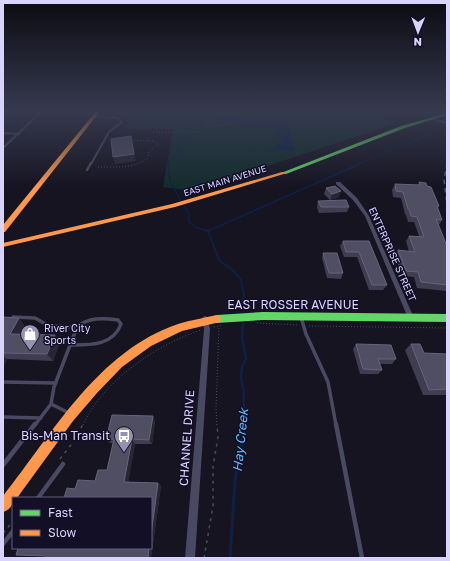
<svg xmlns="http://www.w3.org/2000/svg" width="450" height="561" viewBox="0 0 450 561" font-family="'Golos Text',sans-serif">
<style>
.green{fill:#132c2d}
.water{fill:#0d2144}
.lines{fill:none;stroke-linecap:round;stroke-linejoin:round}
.stream-far4{stroke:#0d2144;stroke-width:1}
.stream-far3{stroke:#0d2144;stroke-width:1.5}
.stream-far2{stroke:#0d2144;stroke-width:2}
.stream-far1{stroke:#0d2144;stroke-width:2.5}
.stream{stroke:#0d2144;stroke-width:3}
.path-far1{stroke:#44505f;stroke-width:1;stroke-dasharray:1 2;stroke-linecap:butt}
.path{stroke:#44505f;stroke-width:1.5;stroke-dasharray:3 4.5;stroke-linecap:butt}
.lane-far3{stroke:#4a4962;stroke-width:2}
.lane-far2{stroke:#4a4962;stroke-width:2.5}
.lane-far1{stroke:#4a4962;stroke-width:3.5}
.lane{stroke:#4a4962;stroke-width:4.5}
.street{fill:#4a4962;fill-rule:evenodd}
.fast{fill:#63d668;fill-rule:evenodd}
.slow{fill:#ff974d;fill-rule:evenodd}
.rail-far1{stroke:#43596b;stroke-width:1;stroke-dasharray:3.5 3;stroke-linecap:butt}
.rail{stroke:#43596b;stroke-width:1.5;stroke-dasharray:4.5 4;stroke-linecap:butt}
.wall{fill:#403d50}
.shaded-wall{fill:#282635}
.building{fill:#504e63;stroke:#66637b}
.labels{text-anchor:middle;stroke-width:3;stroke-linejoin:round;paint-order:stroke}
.far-street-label{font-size:9px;fill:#d9d4ff;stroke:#130f26}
.street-label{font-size:10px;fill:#d9d4ff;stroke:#130f26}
.poi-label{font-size:10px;fill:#d9d4ff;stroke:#130f26;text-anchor:start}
.near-street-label{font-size:12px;fill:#d9d4ff;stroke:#130f26}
.near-poi-label{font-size:12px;fill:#d9d4ff;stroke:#130f26;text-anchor:end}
.near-water-label{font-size:13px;font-style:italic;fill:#62b6ff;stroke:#130f26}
</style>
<rect width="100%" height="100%" fill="#161421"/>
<path class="green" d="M115,110H319L330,113L383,118L397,123L192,191L163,187L173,129H124L127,123C125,115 119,115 112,114Z"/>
<path class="water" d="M220,116L253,117L274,125L278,122H292L288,125L291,136L288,138L292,141L295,151L269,150L284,141L273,132L275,129L245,126L242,124L216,119Z"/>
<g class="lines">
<path class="stream-far4" d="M168,164V161L174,158L186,134L193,131V128L201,118L199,110
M360,164L429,134"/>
<path class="stream-far3" d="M168,163L170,181L181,201
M185,207L189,214V222L195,227L208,231
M208,231L362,163"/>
<path class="stream-far2" d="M206,230L208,231L219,260L235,272L241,280L244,295L242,304
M208,231L210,230"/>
<path class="stream-far1" d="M243,324L242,337L246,359L242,367L241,379L244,392L243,425"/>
<path class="stream" d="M230,558L235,480L243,436V424"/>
<path class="path-far1" d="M204,110L209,123L206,128
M157,130L158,126L186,110
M153,132H199L208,127L236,123L241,119L239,115L205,112
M159,133L162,135
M98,167C115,167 134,169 148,158L149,151L159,144L154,141L132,140
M257,323L298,325
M309,326L447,328
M214,327L222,325
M83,425C103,381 156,345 201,330
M217,425L216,408L219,327"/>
<path class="path" d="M60,459L74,441L83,424
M3,533L13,521
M204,558L213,506V467L218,437L217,424"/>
<path class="lane-far3" d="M3,114L16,110
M432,119L447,123
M3,133L19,134
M3,148L43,110
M91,164L109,132L122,122L117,118L94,117"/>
<path class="lane-far2" d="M87,170L91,163"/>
<path class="lane-far1" d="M13,317L35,318L49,326L77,327L54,387L51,404L71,414
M301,317L306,334L328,382L336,425
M70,345C90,345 113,346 121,324L118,320C104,318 88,317 77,327
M3,382L56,383
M3,417L41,418
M35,425L51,404"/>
<path class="lane" d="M336,424L362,558
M3,465L35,424
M38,498L63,464
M3,544L13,531"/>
<path class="street" d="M336,182H340L357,198L369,216L414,318L413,320L411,321L409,320L408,318L365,216L353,200L336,184Z
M205,316L207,317L210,329L195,558H185L204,329L202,319L203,317Z"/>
<path class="fast" d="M447,113V115L405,128L286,174L281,173L401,126Z
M263,312L447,314V322L263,320L217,323L214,322L213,319L214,316L217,315Z"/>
<path class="slow" d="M97,110H101L5,232H3V225Z
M282,172L287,173L175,207L3,247V243L172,204Z
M217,315L220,316L221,319L220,322L182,331L151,346L122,367L97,393L73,421L17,498H13C13,505 10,510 3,512V496C53,433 98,351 178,324C191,320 204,318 217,315Z"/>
<path class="rail-far1" d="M446,164L447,160"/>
<path class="rail" d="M447,163L444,180L447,204"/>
</g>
<path class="wall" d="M419,182L427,186L439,206L438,208L442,220L439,225L447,246V291L417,288L414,277L403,276L394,256L398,250L409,252L406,241L409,236H419L414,222H408L406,215L405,214L401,198L393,197L392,190L395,184L418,185Z
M326,188L339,197L330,200L324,194Z
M318,201L349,207L347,212L319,213L317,207Z
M343,241H369L387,285L383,290H369L357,257H344L340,246Z
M323,253L343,273L341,279L327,278L322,258Z
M3,317L19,318L24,325L19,335H55L60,342L53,361L7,359L3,367Z
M356,344L396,359L392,364H380L382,370L378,374H360L353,349Z
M411,344L424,353L447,354V395H423L405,350Z
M153,416L155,421L152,444H135L128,482L158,483L161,486L151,558H46L151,548L75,489L95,481L107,470L113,443H110L106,439Z"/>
<path class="shaded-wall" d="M131,136L136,161L115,164L113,157Z
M341,191L339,197L330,200L332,194Z
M19,318L24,325L16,341L10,334Z
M55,335L60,342L53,361L47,354Z
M3,356L7,359L3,367Z
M153,416L155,421L152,444L149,440Z
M132,439L135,444L128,485L124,482Z
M158,483L161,486L151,558H148L149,548H151V535Z"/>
<path class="building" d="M131,136L134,154L113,157L111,139Z
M419,182L426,183L427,186L431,187L439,206H437L442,220L436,219L447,246V285L421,282L418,272L406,271L398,250L415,252L409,236L424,237L417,217L411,216L409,209H408L403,192L396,191L395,184L420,185Z
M335,186L341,191L332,194L326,188Z
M346,200L349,207H321L318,201Z
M343,241H369L387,285H372L359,252H346Z
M323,253H337L343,273H329Z
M3,317L19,318L10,334L55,335L47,354L3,353Z
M356,344L391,345L396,359H378L382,370L363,369Z
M411,344H420L424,353L447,354V389L429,390Z
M112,415L153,416L149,440L132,439L124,482L158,483L151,535V498H64L67,488L75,489L78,480L95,481L98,470H107L114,439H106Z
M18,548H149L148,558H46V556L16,555Z"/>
<linearGradient id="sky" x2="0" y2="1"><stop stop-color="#0c0b12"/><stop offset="0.59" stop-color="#363a4e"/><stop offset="1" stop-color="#363a4e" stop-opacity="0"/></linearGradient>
<rect width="450" height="188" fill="url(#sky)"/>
<defs>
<symbol id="shop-pin" viewBox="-11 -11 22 30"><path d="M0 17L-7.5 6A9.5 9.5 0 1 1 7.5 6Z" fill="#9591b1" stroke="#130f26"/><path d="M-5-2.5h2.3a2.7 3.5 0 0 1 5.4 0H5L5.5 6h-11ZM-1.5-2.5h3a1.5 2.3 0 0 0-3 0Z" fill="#fff"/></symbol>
<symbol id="bus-pin" viewBox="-11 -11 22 30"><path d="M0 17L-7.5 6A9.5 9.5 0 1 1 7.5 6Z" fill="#9591b1" stroke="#130f26"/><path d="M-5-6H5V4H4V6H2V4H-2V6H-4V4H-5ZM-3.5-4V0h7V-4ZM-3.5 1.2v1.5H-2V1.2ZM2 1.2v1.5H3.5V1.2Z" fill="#fff"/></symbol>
</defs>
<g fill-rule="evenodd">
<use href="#shop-pin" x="19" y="323" width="22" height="30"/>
<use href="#bus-pin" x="113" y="425" width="22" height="30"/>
</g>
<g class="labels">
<g class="far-street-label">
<text transform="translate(225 181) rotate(-17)" y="3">EAST MAIN AVENUE</text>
</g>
<g class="street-label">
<text transform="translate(393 254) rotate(66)" y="4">ENTERPRISE STREET</text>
</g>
<g class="poi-label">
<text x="44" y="332">River City<tspan x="44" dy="12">Sports</tspan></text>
</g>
<g class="near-street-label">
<text x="293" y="309">EAST ROSSER AVENUE</text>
<text transform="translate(187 438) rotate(-86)" y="4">CHANNEL DRIVE</text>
</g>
<g class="near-poi-label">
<text x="110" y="440">Bis-Man Transit</text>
</g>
<g class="near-water-label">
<text transform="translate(240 440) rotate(-84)" y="5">Hay Creek</text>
</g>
</g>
<rect width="450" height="561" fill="none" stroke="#d9d4ff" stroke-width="8"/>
<rect x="12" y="497" width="140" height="52" fill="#130f26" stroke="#625e7d"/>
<rect x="20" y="510" width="20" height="6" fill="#63d668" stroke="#625e7d"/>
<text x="48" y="517" font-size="12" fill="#d9d4ff">Fast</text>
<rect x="20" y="530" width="20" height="6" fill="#ff974d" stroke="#625e7d"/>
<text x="48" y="537" font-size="12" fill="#d9d4ff">Slow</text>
<g transform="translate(418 32) rotate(181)" stroke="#130f26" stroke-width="3" paint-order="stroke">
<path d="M0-3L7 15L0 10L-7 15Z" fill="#d9d4ff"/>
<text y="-6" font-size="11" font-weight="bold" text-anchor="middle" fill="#d9d4ff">N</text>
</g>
</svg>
